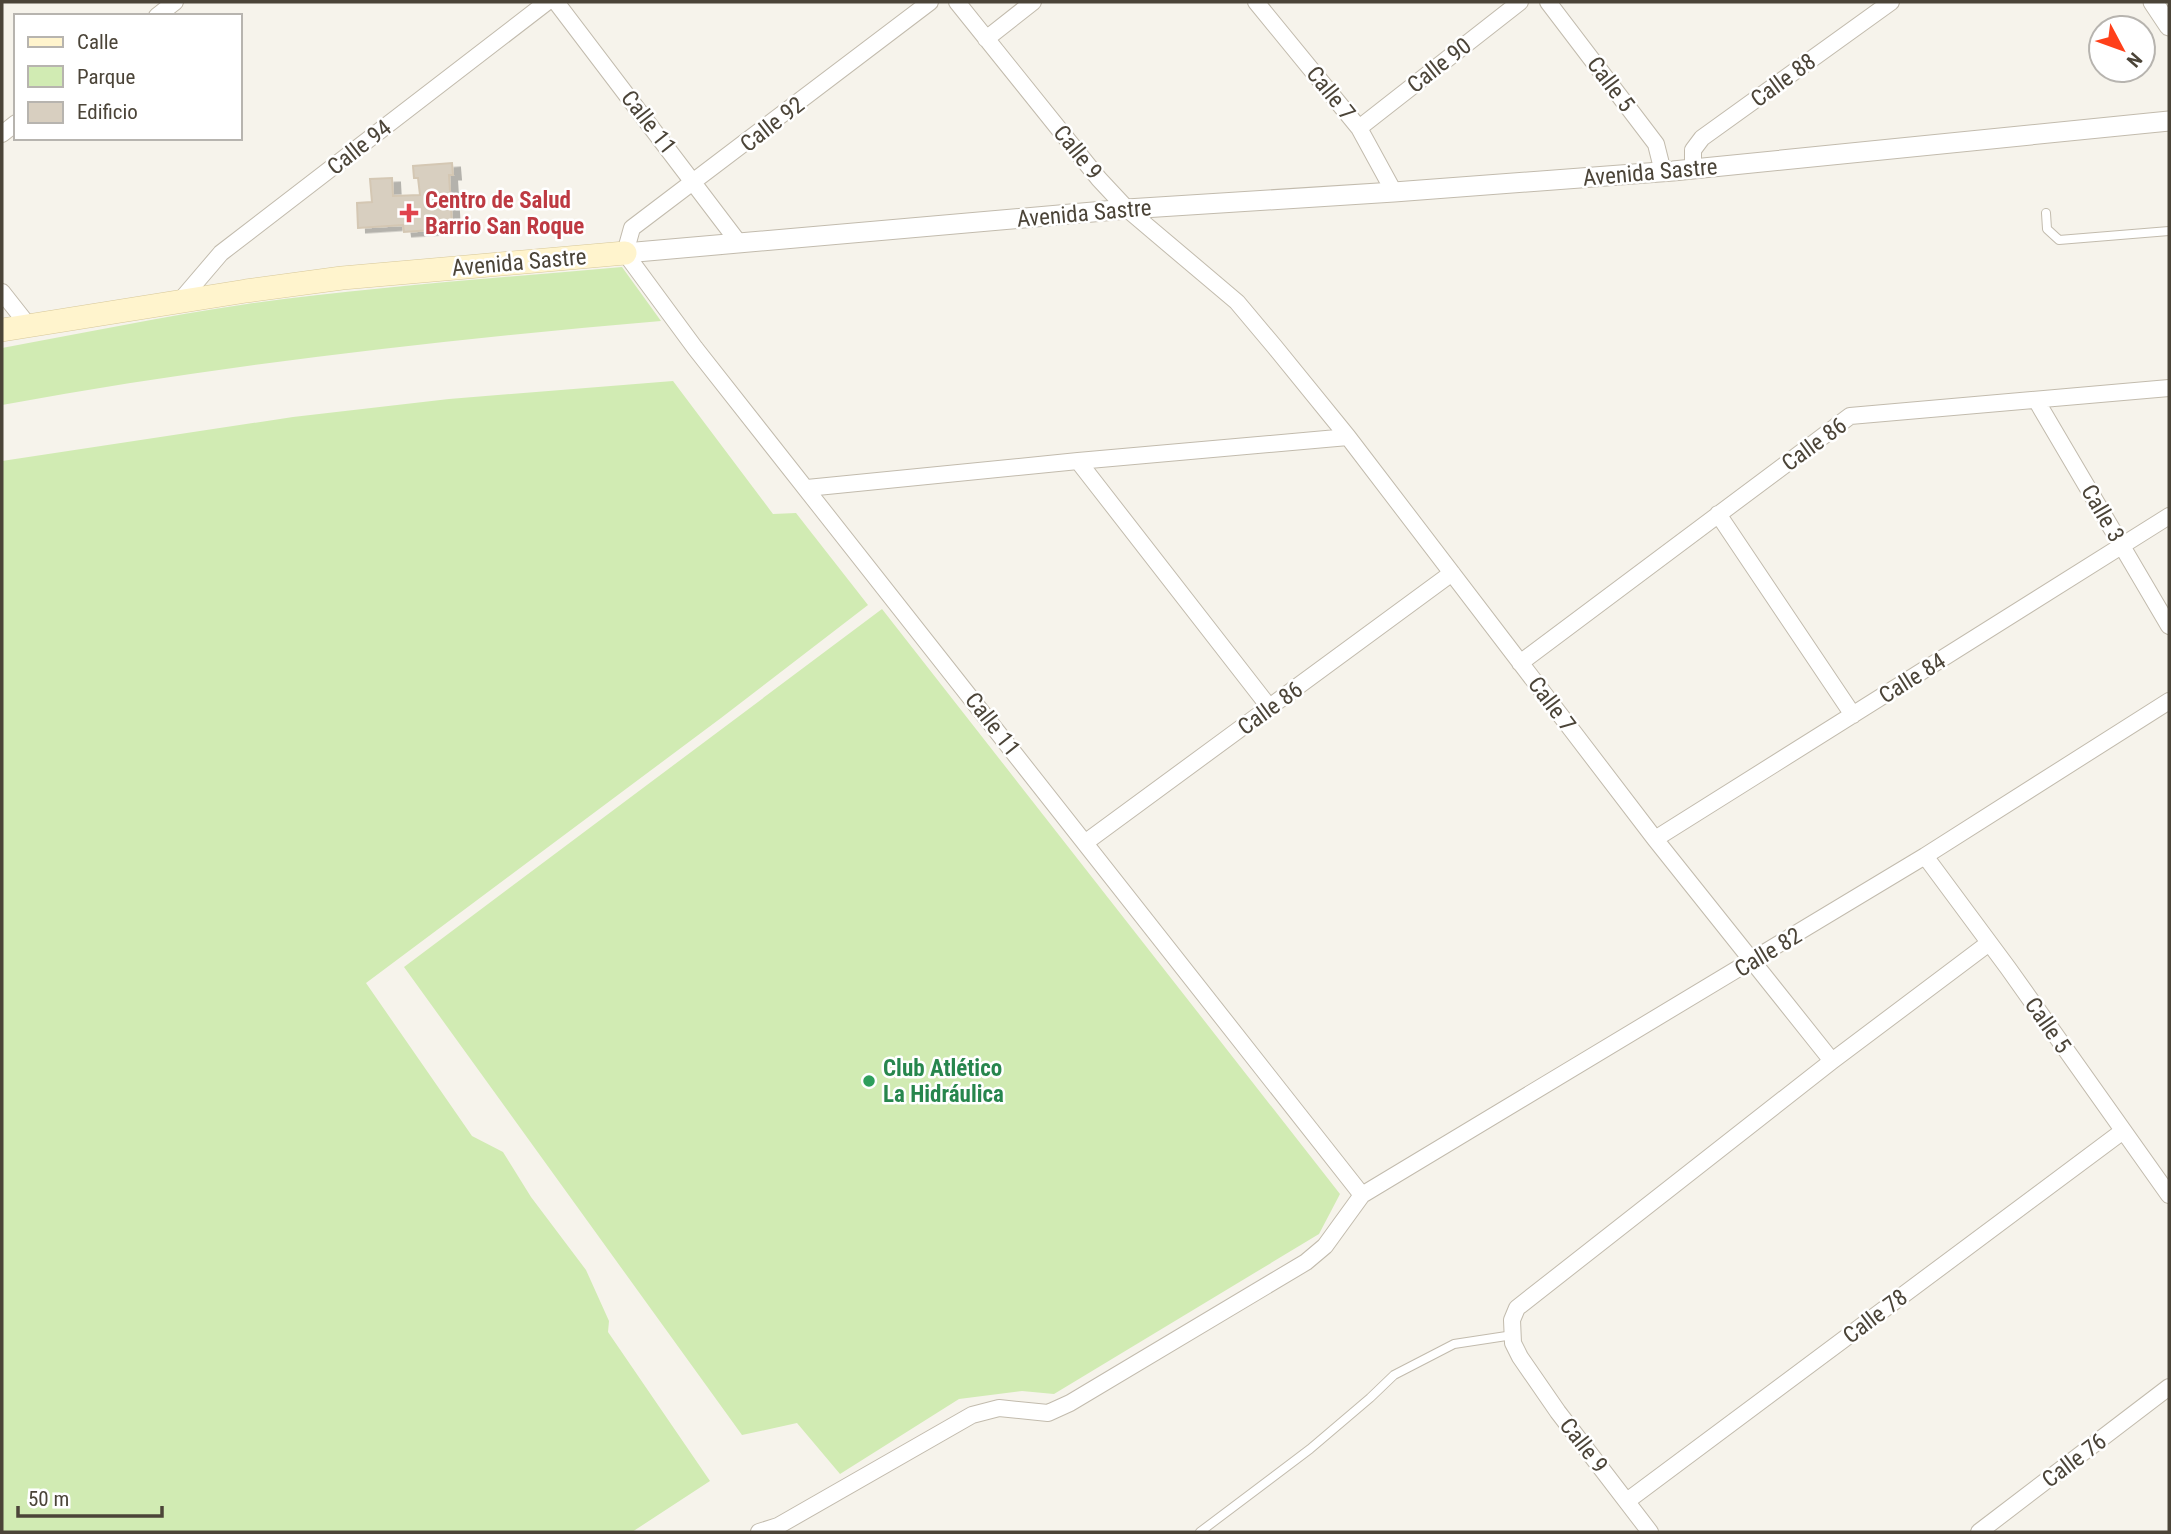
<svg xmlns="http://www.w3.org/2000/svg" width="2171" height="1534" viewBox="0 0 2171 1534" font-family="'Roboto Condensed',sans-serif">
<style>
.green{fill:#d1ebb3}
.building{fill:#d8cfc0;stroke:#d4c7b3;stroke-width:2;filter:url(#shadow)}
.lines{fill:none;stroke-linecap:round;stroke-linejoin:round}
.service-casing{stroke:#c2bbad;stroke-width:10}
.minor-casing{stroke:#c2bbad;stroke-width:18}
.tertiary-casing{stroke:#c2bbad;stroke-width:21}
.secondary-casing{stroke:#d7c89a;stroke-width:24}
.service{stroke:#fff;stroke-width:8}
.minor{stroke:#fff;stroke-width:16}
.tertiary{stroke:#fff;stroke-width:19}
.secondary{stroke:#fff4cd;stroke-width:23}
.health-dot{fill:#e0444e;stroke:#fff;stroke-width:2.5}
.leisure-dot{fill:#2e9e5b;stroke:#fff;stroke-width:2.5}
.labels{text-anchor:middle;stroke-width:5;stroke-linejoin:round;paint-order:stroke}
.street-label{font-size:23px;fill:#4b4438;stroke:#fff}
.health-label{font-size:23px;font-weight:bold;fill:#be3a42;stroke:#fff;text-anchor:start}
.leisure-label{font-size:23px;font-weight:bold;fill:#27864d;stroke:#fff;text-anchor:start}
</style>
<defs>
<filter id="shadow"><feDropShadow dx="8" dy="4.5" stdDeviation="0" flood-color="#0004"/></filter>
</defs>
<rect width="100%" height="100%" fill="#f6f3eb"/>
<path class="green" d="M622,267L661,321C441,340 220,365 2,405V348C83,333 165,316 247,304C372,287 497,278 622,267Z
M673,381L773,514L796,513L868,605L721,718L366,983L472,1136L503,1152L531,1197L586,1270L609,1321L608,1332L710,1481L632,1532H2V461L293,417L449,399Z
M882,609L1340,1194L1319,1234L1054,1394L1022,1391L959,1399L840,1474L797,1423L742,1435L404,967Z"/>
<path class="building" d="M452,163L453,175H449L452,224L430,226L431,230L404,232L403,225L358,228L357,203L372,202L370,179L392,178L393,196L420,195L418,178H414L413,166Z"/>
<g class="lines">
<defs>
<path id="service" d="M2046,213L2047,229L2059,240L2169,231
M1200,1532L1310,1449L1370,1398L1394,1375L1454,1344L1513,1335"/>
<path id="minor" d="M556,2L739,243
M930,2L632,228L625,253L695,348L1362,1195
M957,2L1099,179L1127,209L1237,302L1274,346L1348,437L1655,839L1832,1061
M1256,2L1359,128L1394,192
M1548,2L1656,144L1663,172
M157,16L175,2
M986,39L1033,2
M1359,128L1520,2
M2,134L16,123
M1693,169V150L1702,138L1891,2
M2,292L28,325
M180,301L221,253L547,2
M2036,400L2169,626
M1078,461L1270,708
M807,488L1078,461L1348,437
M1718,514L1853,715
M1520,663L1850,416L2169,388
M1655,839L2169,516
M1086,842L1452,573
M1925,856L2008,968L2169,1195
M1627,1501L2123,1131
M759,1532L778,1526L972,1415L999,1408L1048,1413L1070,1403L1306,1262L1325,1246L1362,1195L1925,856L2169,701
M1650,1532L1558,1412L1520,1357L1513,1343L1512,1320L1517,1308L1832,1061L1989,943
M1979,1532L2169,1387"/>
<path id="tertiary" d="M2153,2L2169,26
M625,253L1127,209L1394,192L1673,171L2169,121"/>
<path id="secondary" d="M2,330L246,291L342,278L625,253"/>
</defs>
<use href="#service" class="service-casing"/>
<use href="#minor" class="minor-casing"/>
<use href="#tertiary" class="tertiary-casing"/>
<use href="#secondary" class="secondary-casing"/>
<use href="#service" class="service"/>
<use href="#minor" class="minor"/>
<use href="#tertiary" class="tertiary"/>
<use href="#secondary" class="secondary"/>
</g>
<path class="health-dot" d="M405.5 202.5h7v7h7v7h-7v7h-7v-7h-7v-7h7z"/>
<circle class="leisure-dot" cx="869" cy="1081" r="7"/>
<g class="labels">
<g class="street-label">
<text transform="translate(1439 65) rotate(-38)" y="8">Calle 90</text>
<text transform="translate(1783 80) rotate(-36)" y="8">Calle 88</text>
<text transform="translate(1611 84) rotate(53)" y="8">Calle 5</text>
<text transform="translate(1331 93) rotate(51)" y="8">Calle 7</text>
<text transform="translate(649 122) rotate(52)" y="8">Calle 11</text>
<text transform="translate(772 124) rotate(-38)" y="8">Calle 92</text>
<text transform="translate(359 147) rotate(-38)" y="8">Calle 94</text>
<text transform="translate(1078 152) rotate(51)" y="8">Calle 9</text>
<text transform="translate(1650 172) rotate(-5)" y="8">Avenida Sastre</text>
<text transform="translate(1084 213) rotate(-5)" y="8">Avenida Sastre</text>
<text transform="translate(519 262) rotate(-5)" y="8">Avenida Sastre</text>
<text transform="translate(1814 444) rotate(-36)" y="8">Calle 86</text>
<text transform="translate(2103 513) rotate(60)" y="8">Calle 3</text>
<text transform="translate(1912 678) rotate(-32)" y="8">Calle 84</text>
<text transform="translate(1552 704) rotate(53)" y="8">Calle 7</text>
<text transform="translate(1270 708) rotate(-36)" y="8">Calle 86</text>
<text transform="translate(993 724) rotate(52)" y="8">Calle 11</text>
<text transform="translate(1768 952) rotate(-31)" y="8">Calle 82</text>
<text transform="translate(2048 1025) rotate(55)" y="8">Calle 5</text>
<text transform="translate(1875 1316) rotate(-37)" y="8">Calle 78</text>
<text transform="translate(1584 1445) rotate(52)" y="8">Calle 9</text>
<text transform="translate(2074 1460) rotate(-37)" y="8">Calle 76</text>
</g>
<g class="health-label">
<text x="425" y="208">Centro de Salud<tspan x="425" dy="26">Barrio San Roque</tspan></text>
</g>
<g class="leisure-label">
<text x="883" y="1076">Club Atlético<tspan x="883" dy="26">La Hidráulica</tspan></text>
</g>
</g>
<rect width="2171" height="1534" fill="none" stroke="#4b4438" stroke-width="7"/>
<rect x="14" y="14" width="228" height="126" fill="#ffffff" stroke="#b7b4af" stroke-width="2"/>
<rect x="28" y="37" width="35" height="10" fill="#fff4cd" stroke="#b7b4af" stroke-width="2"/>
<text x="77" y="49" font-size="21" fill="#4b4438">Calle</text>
<rect x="28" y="66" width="35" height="21" fill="#d1ebb3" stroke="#b7b4af" stroke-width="2"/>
<text x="77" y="84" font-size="21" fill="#4b4438">Parque</text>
<rect x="28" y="102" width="35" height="21" fill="#d8cfc0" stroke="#b7b4af" stroke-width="2"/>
<text x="77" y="119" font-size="21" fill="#4b4438">Edificio</text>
<g transform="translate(2122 49) rotate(131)"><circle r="33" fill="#ffffff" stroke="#b7b4af" stroke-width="2"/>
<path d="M0-5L12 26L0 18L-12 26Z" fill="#ff401a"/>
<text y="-10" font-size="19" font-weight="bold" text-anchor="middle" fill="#4b4438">N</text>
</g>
<path d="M18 1506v10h144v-10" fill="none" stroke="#4b4438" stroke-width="3.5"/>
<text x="28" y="1506" font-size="21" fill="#4b4438" stroke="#ffffff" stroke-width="5" paint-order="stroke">50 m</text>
</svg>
